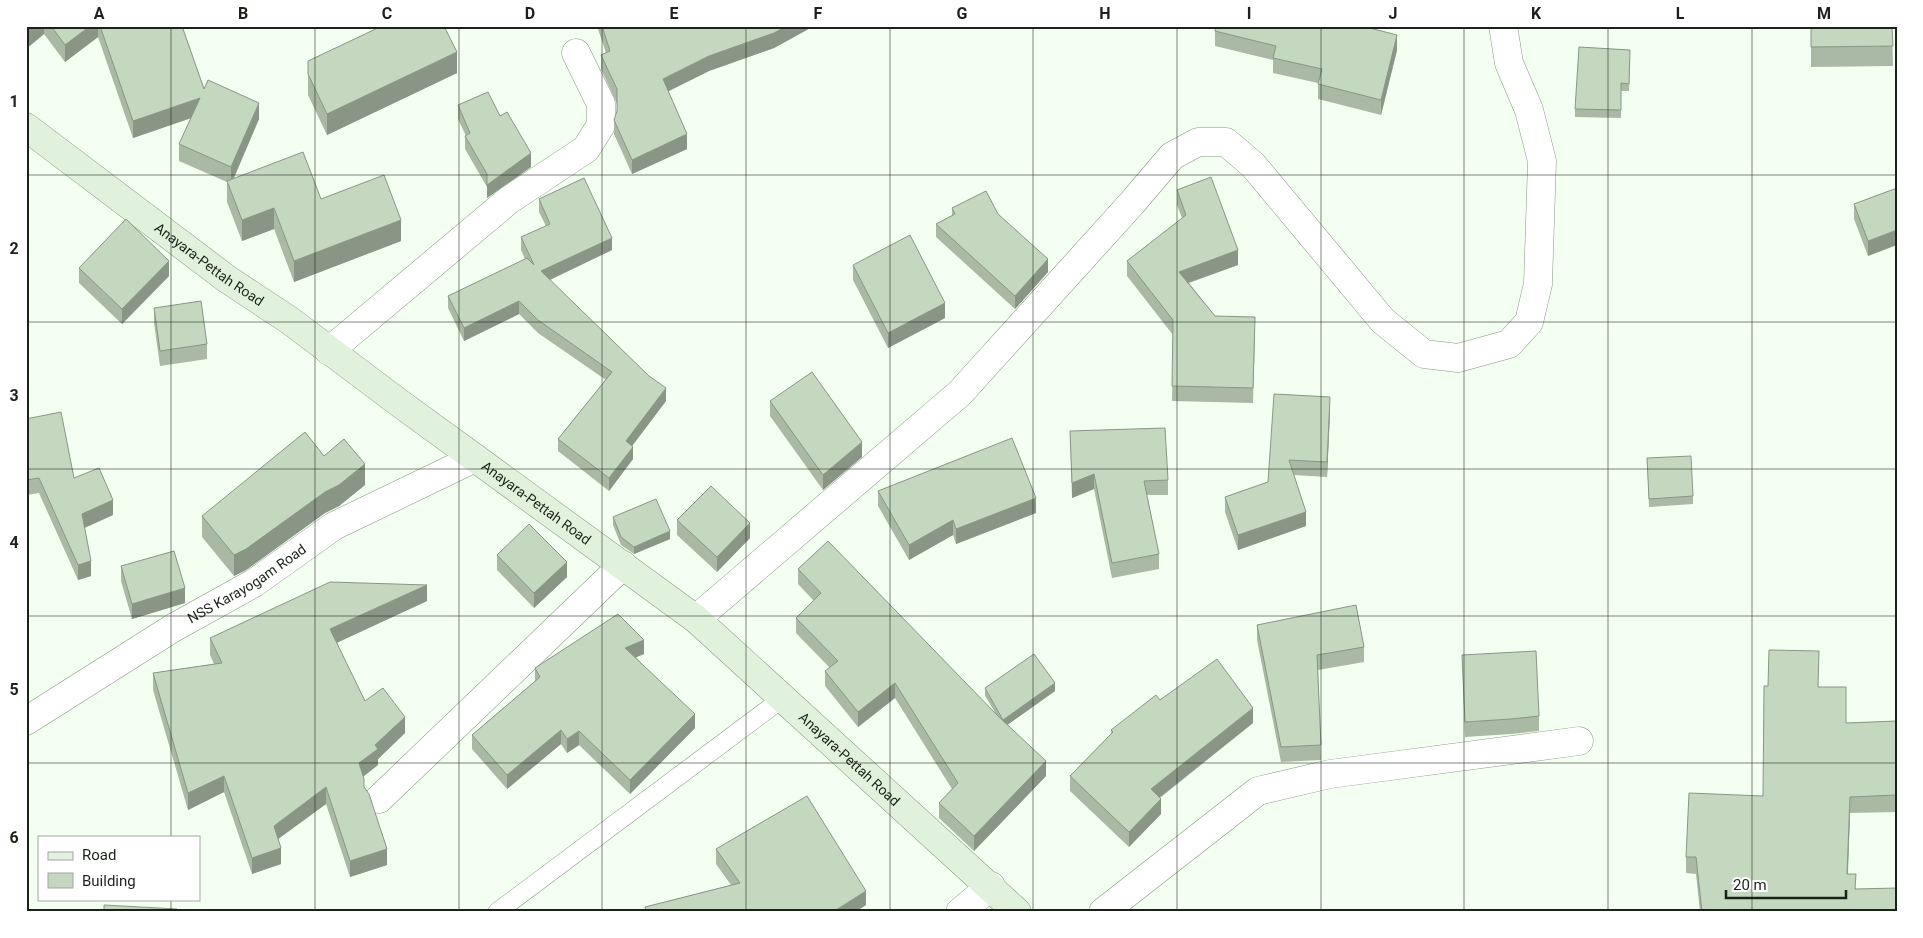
<svg xmlns="http://www.w3.org/2000/svg" width="1923" height="938" viewBox="0 0 1923 938" font-family="Roboto,sans-serif">
<style>
.lines{fill:none;stroke-linecap:round;stroke-linejoin:round}
.lane-casing{stroke:#859781;stroke-width:19}
.street-casing{stroke:#859781;stroke-width:29}
.secondary-casing{stroke:#859781;stroke-width:29}
.lane{stroke:#fff;stroke-width:18}
.street{stroke:#fff;stroke-width:28}
.secondary{stroke:#e0f2dc;stroke-width:28}
.wall{fill:#a9b9a4}
.shaded-wall{fill:#899686}
.building{fill:#c4d7bf;stroke:#899686}
.grid{fill:none;stroke:#1b2219;stroke-width:1;stroke-opacity:0.55}
.labels{text-anchor:middle;stroke-width:4.5;stroke-linejoin:round;paint-order:stroke}
.street-label{font-size:14px;fill:#1b2219;stroke:#fff}
.neatline{fill:none;stroke:#1b2219;stroke-width:2}
.grid-label{font-size:16px;text-anchor:middle;font-weight:bold;fill:#1b2219}
</style>
<rect width="100%" height="100%" fill="#f3fff0"/>
<g class="lines">
<defs>
<path id="lane" d="M497,912L783,698"/>
<g id="street">
<path d="M329,351L509,200L586,149L601,125V104L576,53"/>
<path d="M696,619L960,393L1132,203L1172,156L1198,142H1226L1253,165L1383,321L1424,354L1458,358L1509,344L1529,322L1538,284L1542,161L1529,110L1509,63L1503,26"/>
<path id="s1" d="M26,721L173,628L254,583L334,526L475,458"/>
<path d="M379,799L623,565"/>
<path d="M960,912L991,886"/>
<path d="M1103,912L1258,791L1330,774L1579,741"/>
</g>
<g id="secondary">
<path id="s2" d="M26,127L227,279L289,320L398,402L696,619L1017,912"/>
</g>
</defs>
<use href="#lane" class="lane-casing"/>
<use href="#street" class="street-casing"/>
<use href="#secondary" class="secondary-casing"/>
<use href="#lane" class="lane"/>
<use href="#street" class="street"/>
<use href="#secondary" class="secondary"/>
</g>
<path class="wall" d="M26,26H182L204,89L259,119L234,178L321,199L401,241L294,282L274,229L242,241L227,202V182L179,161V144L191,118L133,138L98,37L65,62L44,34L26,49Z
M597,26H814L774,48L709,71L668,91L687,149L632,174L614,134V120L617,111V104L601,69V55L606,53Z
M1811,26H1892L1893,66L1811,67Z
M1215,31L1397,50L1381,115L1318,99V83L1273,73V60L1215,46Z
M1630,58L1629,91H1621V118L1575,117V109Z
M308,61L457,73L327,135L308,95Z
M458,105L500,116L531,167L487,198V187L465,149V136H466L458,119Z
M1897,188L1868,256L1854,219V204Z
M1177,190L1238,265L1189,283L1215,316L1255,332L1253,403L1172,401L1173,335L1127,276V261L1182,218L1177,205Z
M539,199L612,250L550,280L666,401L632,446L633,459L609,491L558,451V439L606,380L538,333L519,314L464,341L448,308V296L525,259L521,250V237L546,226L539,212Z
M952,208L1048,272L1015,309L936,237V224L952,216Z
M853,265L945,318L888,348L853,280Z
M79,268L169,276L122,324L79,283Z
M154,308L207,344V359L160,366L154,323Z
M770,401L862,457L823,490L770,416Z
M1330,412L1327,477L1294,475L1306,526L1238,550L1225,512V497L1268,482Z
M26,419L74,478L113,515L84,528L91,576L78,580L39,493L26,495Z
M1070,431L1168,480V495H1147L1159,554V569L1112,578L1094,489L1072,498Z
M324,456L365,485L339,506L325,513L246,570L234,576L202,537V516Z
M1647,458L1693,496V504L1649,507Z
M878,491L1036,513L956,544L953,535L909,560L878,506Z
M613,517L670,539L634,554L621,545L613,525Z
M677,520L750,538L717,572L677,535Z
M497,555L567,577L534,608L497,570Z
M121,566L185,603L132,619L121,581Z
M798,569L995,712L985,696V688L1055,691L1007,725L1046,776L974,851L939,818V803L952,789L895,698L858,727L825,686V671L830,668L796,633V618L814,601L798,584Z
M427,601L336,643L365,701L405,733L378,759V765L363,776L364,787L387,865L350,877L326,804L278,839L281,864L252,874L224,792L188,810L153,690V673L214,664L210,655V638Z
M1257,625L1364,647V662L1318,670L1321,760L1281,762L1257,640Z
M644,654L636,657L695,728L630,794L579,745L567,753L561,744L507,789L472,749V735L535,681V668Z
M1462,655L1539,716V731L1511,734L1465,737Z
M1819,687L1846,723L1897,721V812L1850,813L1848,874L1856,889L1897,912H1700L1696,874L1686,873V857L1763,796Z
M1160,700L1253,723L1160,798L1161,814L1129,847L1070,791V776L1111,734V730Z
M716,849L866,905L855,912H645V907L731,885L716,864Z"/>
<path class="shaded-wall" d="M33,26H44V34L26,49V33Z
M90,26H98V37L65,62V45Z
M787,26H814L774,48L709,71L663,94V79L709,56Z
M1397,35V50L1381,115V100Z
M457,52V73L327,135V114Z
M200,98V115L133,138V121Z
M259,103V119L231,184V167Z
M687,134V149L632,174V160Z
M531,153V167L487,198V185Z
M274,208V229L242,241V220Z
M401,220V241L294,282V261Z
M1897,230V245L1868,256V241Z
M612,238V250L541,284V271Z
M1238,250V265L1179,286V272Z
M1048,259V272L1015,309V296Z
M169,261V276L122,324V309Z
M519,301V314L464,341V328Z
M945,303V318L888,348V333Z
M666,388V401L626,454V441Z
M1330,397V412L1327,477V462Z
M862,442V457L823,490V475Z
M633,447V459L609,491V478Z
M365,464V485L339,506L325,513L246,570L234,576V555Z
M1094,474V489L1072,498V483Z
M1036,498V513L956,544V529Z
M113,500V515L82,529V514Z
M1306,512V526L1238,550V535Z
M953,520V535L909,560V545Z
M750,523V538L717,572V557Z
M670,531V539L634,554V547Z
M91,561V576L78,580V565Z
M567,562V577L534,608V593Z
M427,585V601L330,646V629Z
M185,588V603L132,619V604Z
M644,640V654L625,662V648Z
M895,683V698L858,727V712Z
M1055,683V691L1003,728V720Z
M1253,708V723L1151,804V789Z
M695,714V728L630,794V780Z
M405,717V733L378,759V765L359,780V763L375,745Z
M561,730V744L507,789V775Z
M579,731V745L567,753V739Z
M1046,761V776L974,851V836Z
M224,776V792L188,810V793Z
M326,787V804L274,842V826Z
M1850,797V813L1847,890V874Z
M1161,799V814L1129,847V832Z
M281,848V864L252,874V858Z
M387,849V865L350,877V861Z
M866,891V905L855,912H833Z"/>
<path class="building" d="M26,26H33L26,33Z
M51,26H90L65,45Z
M100,26H182L204,89L208,80L259,103L231,167L179,144L200,98L133,121Z
M382,26H444L457,52L327,114L308,74V61Z
M602,26H787L774,33L709,56L663,79L687,134L632,160L614,120L617,111V89L601,55L610,51Z
M1216,26H1362L1397,35L1381,100L1318,84L1322,69L1273,58L1276,46L1215,31Z
M1811,26H1892L1893,46L1811,47Z
M1579,47L1630,50L1629,84L1621,83V110L1575,109Z
M488,92L500,116L507,112L531,153L487,185V174L465,136L470,133L458,105Z
M303,152L321,199L384,175L401,220L294,261L274,208L242,220L227,181Z
M1211,177L1238,250L1179,272L1215,316L1255,317L1253,388L1172,386L1173,320L1127,261L1186,215L1177,190Z
M584,178L612,238L541,271L649,376L666,388L626,441L633,447L609,478L558,439L612,372L538,320L519,301L464,328L448,296L527,258L534,265L521,237L550,224L539,199Z
M1897,188V230L1868,241L1854,204Z
M986,191L998,214L1048,259L1015,296L936,224L955,214L952,208Z
M126,219L169,261L122,309L79,268Z
M910,235L945,303L888,333L853,265Z
M201,301L207,344L160,351L154,308Z
M812,372L862,442L823,475L770,401Z
M1274,394L1330,397L1327,462L1289,460L1306,512L1238,535L1225,497L1268,482Z
M61,412L74,478L99,468L113,500L82,514L91,561L78,565L39,478L26,480V419Z
M1165,428L1168,480L1144,481L1159,554L1112,563L1094,474L1072,483L1070,431Z
M305,432L324,456L344,439L365,464L339,485L325,492L246,549L234,555L202,516Z
M1012,438L1036,498L956,529L953,520L909,545L878,491Z
M1691,456L1693,496L1649,499L1647,458Z
M711,486L750,523L717,557L677,520Z
M656,499L670,531L634,547L621,537L613,517Z
M529,524L567,562L534,593L497,555Z
M828,541L998,716L1046,761L974,836L939,803L958,783L895,683L858,712L825,671L838,661L796,618L821,593L798,569Z
M174,551L185,588L132,604L121,566Z
M330,582L427,585L330,629L365,701L383,688L405,717L375,745L378,749L359,763L364,779V787L369,794L387,849L350,861L326,787L274,826L281,848L252,858L224,776L188,793L153,673L222,663L210,638Z
M1356,605L1364,647L1317,655L1321,745L1281,747L1257,625Z
M618,614L644,640L625,648L695,714L630,780L579,731L567,739L561,730L507,775L472,735L540,677L535,668Z
M1769,650L1819,651L1818,687H1846V723L1897,721V795L1850,797L1847,874H1856L1855,889L1897,888V912H1702L1696,857H1686L1689,793L1763,796L1764,686H1768Z
M1536,651L1539,716L1511,719L1465,722L1462,655Z
M1034,654L1055,683L1003,720L985,688Z
M1217,659L1253,708L1151,789L1161,799L1129,832L1070,776L1113,732L1111,730L1156,695L1160,700Z
M807,796L866,891L833,912H646L645,907L740,883L716,849Z
M104,905L177,909V912H104Z"/>
<path class="grid" d="M171,26V837M315,26V912M459,26V912M602,26V912M746,26V912M890,26V912M1033,26V912M1177,26V912M1321,26V912M1464,26V912M1608,26V912M1752,26V912M26,175H1897M26,322H1897M26,469H1897M26,616H1897M26,763H1897M171,899V912"/>
<g class="labels">
<g class="street-label">
<text dy="5" stroke="none"><textPath href="#s2" startOffset="229">Anayara-Pettah Road</textPath></text>
<text dy="5" stroke="none"><textPath href="#s2" startOffset="634">Anayara-Pettah Road</textPath></text>
<text dy="5" stroke="none"><textPath href="#s1" startOffset="260">NSS Karayogam Road</textPath></text>
<text dy="5" stroke="none"><textPath href="#s2" startOffset="1039">Anayara-Pettah Road</textPath></text>
</g>
</g>
<rect width="1923" height="938" fill="none" stroke="#ffffff" stroke-width="55"/>
<rect x="38" y="836" width="162" height="65" fill="#ffffff" stroke="#a4a7a3"/>
<rect x="48" y="852" width="25" height="8" fill="#e0f2dc" stroke="#a4a7a3"/>
<text x="82" y="860" font-size="15" fill="#1b2219">Road</text>
<rect x="48" y="873" width="25" height="15" fill="#c4d7bf" stroke="#a4a7a3"/>
<text x="82" y="886" font-size="15" fill="#1b2219">Building</text>
<path d="M1726 890v8h120v-8" fill="none" stroke="#1b2219" stroke-width="2.5"/>
<text x="1733" y="890" font-size="15" fill="#1b2219" stroke="#ffffff" stroke-width="4" paint-order="stroke">20 m</text>
<rect x="28" y="28" width="1868" height="882" class="neatline"/>
<g class="grid-label">
<text x="99" y="19">A</text>
<text x="243" y="19">B</text>
<text x="387" y="19">C</text>
<text x="530" y="19">D</text>
<text x="674" y="19">E</text>
<text x="818" y="19">F</text>
<text x="962" y="19">G</text>
<text x="1105" y="19">H</text>
<text x="1249" y="19">I</text>
<text x="1393" y="19">J</text>
<text x="1536" y="19">K</text>
<text x="1680" y="19">L</text>
<text x="1824" y="19">M</text>
<text x="14" y="107">1</text>
<text x="14" y="254">2</text>
<text x="14" y="401">3</text>
<text x="14" y="548">4</text>
<text x="14" y="695">5</text>
<text x="14" y="843">6</text>
</g>
</svg>
